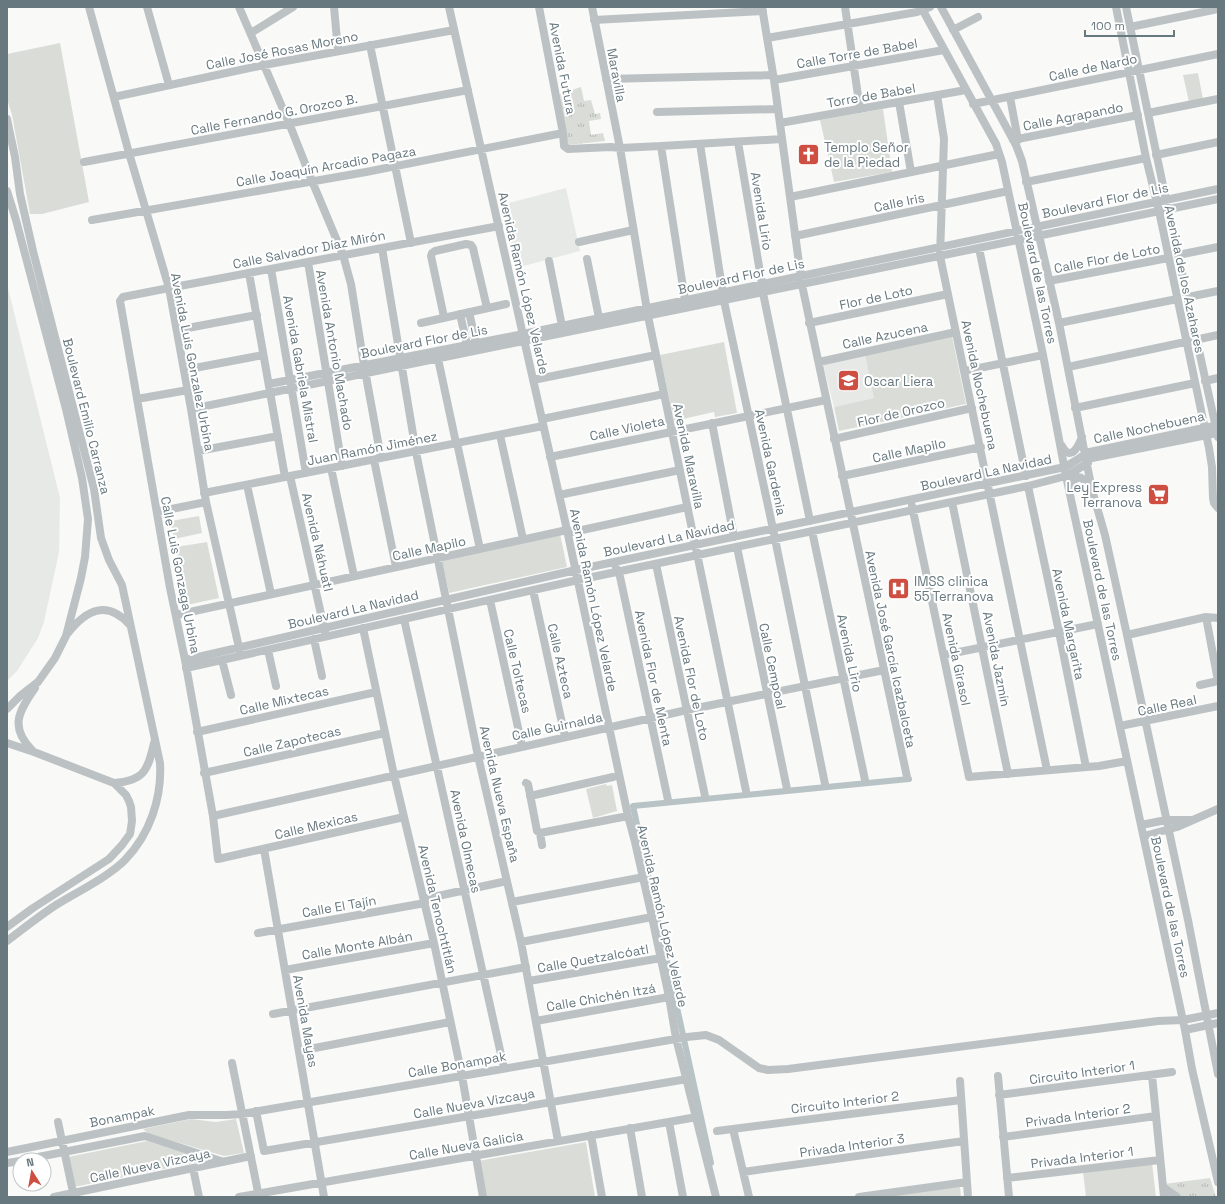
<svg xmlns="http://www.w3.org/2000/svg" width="1225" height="1204" viewBox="0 0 1225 1204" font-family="'Space Grotesk',sans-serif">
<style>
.built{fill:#e7e9e7}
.grass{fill:url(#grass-tufts)}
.green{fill:#daddd7}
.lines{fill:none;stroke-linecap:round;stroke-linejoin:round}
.canal{stroke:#b7c3c5;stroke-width:6}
.minor{stroke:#bcc2c4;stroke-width:8}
.labels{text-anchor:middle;stroke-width:4;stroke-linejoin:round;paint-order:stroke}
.street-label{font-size:13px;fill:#67787e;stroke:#fff}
.poi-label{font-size:13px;fill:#67787e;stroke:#fff;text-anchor:start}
</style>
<defs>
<pattern id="grass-tufts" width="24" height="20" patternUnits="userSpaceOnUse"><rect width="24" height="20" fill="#daddd7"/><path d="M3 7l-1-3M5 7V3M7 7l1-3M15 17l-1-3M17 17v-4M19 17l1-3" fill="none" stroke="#b5b8b4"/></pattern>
</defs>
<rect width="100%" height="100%" fill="#f9f9f7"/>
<path class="built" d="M566,188L580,251L516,268L501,205Z
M7,284L60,498L59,552L44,622L38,638L17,671L7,681Z
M865,354L875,398L834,407L823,364Z"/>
<path class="grass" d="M581,87L584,101L591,100L595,114L600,113L601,119L589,121L591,135L603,133L605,141L567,145L560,94Z
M1210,1178L1216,1197H1183L1164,1184Z"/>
<path class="green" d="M60,43L89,202L42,214H30L12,115L7,99V54Z
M1198,73L1203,99L1189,102L1183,75Z
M883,109L892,172L834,182L820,120Z
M952,336L966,404L839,431L834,407L874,398L865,354Z
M724,342L737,413L715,417L714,412L674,421L660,355Z
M199,516L202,533L174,539L171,521Z
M560,534L567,567L449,593L442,561Z
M207,542L219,598L187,605L176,547Z
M606,784L607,786L612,785L617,811L593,818L586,789Z
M191,1119L216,1122L236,1119L244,1153L224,1156L149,1134L143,1129Z
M147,1141L208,1160L74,1187L68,1157Z
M586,1142L595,1197H485L478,1161Z
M1152,1163L1156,1197H1086L1083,1172Z
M960,1187L961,1197H875Z"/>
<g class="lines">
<path class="canal" d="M711,1163L633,806L909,779"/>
<path class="minor" d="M89,7L129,153L169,288L191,409L206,502L240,652
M147,7L169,85
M239,7L289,123L312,181L343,255L351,284L364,365L381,458
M334,7L338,51
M449,7L567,530L628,816L635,842L652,917L669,997L676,1038L716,1197
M539,7L563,133L564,146L568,149L611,147L620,148L661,146L782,139
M592,7L620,148L648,316L746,791
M762,7L774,80L802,285L907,777
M845,7L860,109
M921,7L996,144L1002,162L1043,355L1066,476L1185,1030L1192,1069L1218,1182
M941,7L1016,145L1022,161L1059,323L1092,490L1105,535L1127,635L1188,920L1218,1074
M1116,7L1146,158L1159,211L1209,448L1212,467L1213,498L1214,503L1218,508
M1126,7L1166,200L1218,437
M594,20L763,11
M1130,27L1218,9
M953,30L978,17
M251,33L293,7
M767,38L917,12L930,7
M370,45L411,243
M606,79L773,75
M774,80L944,50
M937,95L944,139L940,256L1047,770
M114,97L264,65L454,30
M1010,97L1018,140
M899,102L911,172
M973,104L1218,54
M657,112L778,109
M1148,113L1218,99
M7,119L15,157L20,194L33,251L94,489L101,538L109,560L122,585L160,763C162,798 150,834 125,860C108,877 77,892 56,905C39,916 23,929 7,941
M780,123L966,90
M1013,140L1138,115
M738,142L762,284
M700,144L724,301L773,529L825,784
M661,146L685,300
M1156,155L1218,142
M84,162L468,90
M1026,182L1146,158
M7,191L16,220L66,409L82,478L88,519L85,557L81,578L66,636L55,658L38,682L20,696L7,709
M790,197L999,154
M92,220L366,172L563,133
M795,236L1008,191
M579,242L633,230
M382,248L416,452L478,756L521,942L558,1141
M979,248L1026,476
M1178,255L1218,247
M587,259L599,318
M549,261L563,331
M308,262L342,466
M271,269L306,473
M249,273L285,477
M1049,281L1168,258
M763,293L810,521
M1188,297L1218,291
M469,312L476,343
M460,314L467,345
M444,317L431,256L432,253L435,251L466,244L471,245L473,248L487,308
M421,323L506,304
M809,323L948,294
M1059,323L1177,299
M177,330L257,315
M437,354L456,443
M819,362L956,332
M1068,367L1218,335
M184,370L263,355
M964,371L1043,355
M533,380L656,355
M1205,381L1218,378
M269,384L523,334L1218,189
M137,399L188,390
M1075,408L1195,383
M191,409L1218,199
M542,419L664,394
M712,423L734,537
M500,435L523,539
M834,439L972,408
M457,443L480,549
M1062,446C1071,462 1078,447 1082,437
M198,451L278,436
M550,457L826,400
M1087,459L1212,434
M374,460L396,567
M331,468L354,576
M290,476L325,632
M842,476L981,447
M247,485L271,594
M1028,486L1059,632L1086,767
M1070,489C1071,483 1076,474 1083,479C1086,482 1089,487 1092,490
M204,493L543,426
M559,495L680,470
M952,502L1008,774
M912,506L969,777L1099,766L1127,761
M157,512L206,502
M812,531L865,780
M737,547L787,789
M656,564L705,796
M616,568L619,572L668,800
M533,590L565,737
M490,600L522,746
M176,615L567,530L573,532L687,507
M1206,617L1218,681
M404,619L504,1068
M363,628L394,775L434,943L462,1076L483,1197
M68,633C87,609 107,600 130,625
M1127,635L1206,617L1218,618
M314,639L322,676
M268,650L276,686
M944,655L1098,624
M185,660L576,570L1065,467L1080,458L1085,453L1218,425
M222,660L231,695
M186,668L578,580L1028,486L1066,476L1088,463
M1200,685L1218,681
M1120,726L1218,706
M197,732L376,692
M7,743L34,752L114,783L126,795L129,801L131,807L132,821L130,834L122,845L109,859L33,908L7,927
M32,750C9,727 19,711 35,688
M204,773L385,733
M114,783C144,781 148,770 154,743
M526,783L528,784L537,831L540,833L628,816
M530,796L613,777
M213,816L687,710L884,670
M404,817L218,859L213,816L185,660L170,588L120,301L123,297L169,288L499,226
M1141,825L1166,820H1191
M540,833L542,845
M1144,836L1177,827L1218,809
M264,849L324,1197
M424,899L507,881
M512,902L644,877
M258,933L425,903
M521,942L652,917
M285,970L434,943
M529,981L661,958
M273,1014L526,967
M536,1021L669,997
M1185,1030L1218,1023
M299,1051L450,1022
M232,1063L259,1197
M1152,1075L1164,1197
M998,1076L1009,1197
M960,1081L968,1197
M999,1095L1172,1072
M256,1111L264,1151L687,1079
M58,1122L74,1197
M669,1122L683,1197
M630,1128L642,1197
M733,1129L749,1197
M717,1131L961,1100
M591,1135L602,1197
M1003,1137L1156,1116
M7,1152L189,1115H227L242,1114L687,1037L706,1035L719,1040L759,1068L768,1070L788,1069L1158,1021L1183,1020L1218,1013
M23,1160L145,1136L224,1162
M7,1163L20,1161
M193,1168L199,1197
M743,1172L964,1141
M1007,1178L1160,1160
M1163,1187L1177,1197
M54,1197L251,1156
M239,1197L697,1117
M859,1197L967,1182"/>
</g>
<defs>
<symbol id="church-square" viewBox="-11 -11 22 22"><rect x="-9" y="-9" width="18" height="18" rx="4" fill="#ce4f42" stroke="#fff"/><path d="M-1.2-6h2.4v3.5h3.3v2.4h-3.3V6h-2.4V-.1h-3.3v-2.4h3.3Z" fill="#fff"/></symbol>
<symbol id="school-square" viewBox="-11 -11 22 22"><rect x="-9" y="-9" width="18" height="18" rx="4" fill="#ce4f42" stroke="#fff"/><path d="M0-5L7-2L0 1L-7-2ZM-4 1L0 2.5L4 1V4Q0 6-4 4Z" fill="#fff"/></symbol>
<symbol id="supermarket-square" viewBox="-11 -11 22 22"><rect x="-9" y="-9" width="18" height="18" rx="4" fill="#ce4f42" stroke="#fff"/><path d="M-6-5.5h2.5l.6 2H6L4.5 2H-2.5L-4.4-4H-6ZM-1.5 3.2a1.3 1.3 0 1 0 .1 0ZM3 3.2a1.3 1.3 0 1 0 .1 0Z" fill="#fff"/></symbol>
<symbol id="hospital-square" viewBox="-11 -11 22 22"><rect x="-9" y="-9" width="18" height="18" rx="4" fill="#ce4f42" stroke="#fff"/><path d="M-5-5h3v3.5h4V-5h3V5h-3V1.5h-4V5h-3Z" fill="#fff"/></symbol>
</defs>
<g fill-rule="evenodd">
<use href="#church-square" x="796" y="142" width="25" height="25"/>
<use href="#school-square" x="836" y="368" width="25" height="25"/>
<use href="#supermarket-square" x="1146" y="482" width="25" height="25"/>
<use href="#hospital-square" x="886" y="576" width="25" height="25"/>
</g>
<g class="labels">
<g class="street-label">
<text transform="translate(282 50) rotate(-11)" y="5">Calle José Rosas Moreno</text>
<text transform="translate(857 53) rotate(-10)" y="5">Calle Torre de Babel</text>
<text transform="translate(1093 67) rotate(-12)" y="5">Calle de Nardo</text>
<text transform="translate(563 68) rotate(79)" y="5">Avenida Futura</text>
<text transform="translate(617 75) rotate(79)" y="5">Maravilla</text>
<text transform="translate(871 95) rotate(-10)" y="5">Torre de Babel</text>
<text transform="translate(274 114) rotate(-11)" y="5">Calle Fernando G. Orozco B.</text>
<text transform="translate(1073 116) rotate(-11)" y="5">Calle Agrapando</text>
<text transform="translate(326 166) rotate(-10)" y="5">Calle Joaquín Arcadio Pagaza</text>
<text transform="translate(1105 200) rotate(-12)" y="5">Boulevard Flor de Lis</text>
<text transform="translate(899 202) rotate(-12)" y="5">Calle Iris</text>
<text transform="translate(762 211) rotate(81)" y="5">Avenida Lirio</text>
<text transform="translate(309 249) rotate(-11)" y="5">Calle Salvador Díaz Mirón</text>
<text transform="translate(1107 258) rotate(-11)" y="5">Calle Flor de Loto</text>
<text transform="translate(1038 273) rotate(78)" y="5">Boulevard de las Torres</text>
<text transform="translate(741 276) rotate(-12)" y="5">Boulevard Flor de Lis</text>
<text transform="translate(1185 279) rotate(78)" y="5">Avenida de los Azahares</text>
<text transform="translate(524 283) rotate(77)" y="5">Avenida Ramón López Velarde</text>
<text transform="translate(876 297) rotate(-12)" y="5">Flor de Loto</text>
<text transform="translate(885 335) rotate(-12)" y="5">Calle Azucena</text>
<text transform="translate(424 341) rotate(-11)" y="5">Boulevard Flor de Lis</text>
<text transform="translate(335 350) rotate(80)" y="5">Avenida Antonio Machado</text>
<text transform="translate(193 362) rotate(79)" y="5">Avenida Luis Gonzalez Urbina</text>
<text transform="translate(301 369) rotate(80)" y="5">Avenida Gabriela Mistral</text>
<text transform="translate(980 385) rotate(78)" y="5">Avenida Nochebuena</text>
<text transform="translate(901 412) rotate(-13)" y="5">Flor de Orozco</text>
<text transform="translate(87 416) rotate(76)" y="5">Boulevard Emilio Carranza</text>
<text transform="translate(1149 427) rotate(-12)" y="5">Calle Nochebuena</text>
<text transform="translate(627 428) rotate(-12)" y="5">Calle Violeta</text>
<text transform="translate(372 448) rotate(-11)" y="5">Juan Ramón Jiménez</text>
<text transform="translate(909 450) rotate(-12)" y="5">Calle Mapilo</text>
<text transform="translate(689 456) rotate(78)" y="5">Avenida Maravilla</text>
<text transform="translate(771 462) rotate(78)" y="5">Avenida Gardenia</text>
<text transform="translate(986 472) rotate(-12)" y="5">Boulevard La Navidad</text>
<text transform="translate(669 538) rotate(-12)" y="5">Boulevard La Navidad</text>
<text transform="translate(318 542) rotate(77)" y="5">Avenida Náhuatl</text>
<text transform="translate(429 548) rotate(-12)" y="5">Calle Mapilo</text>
<text transform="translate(181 575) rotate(79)" y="5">Calle Luis Gonzaga Urbina</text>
<text transform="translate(1103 590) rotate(78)" y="5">Boulevard de las Torres</text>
<text transform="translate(594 600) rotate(78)" y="5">Avenida Ramón López Velarde</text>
<text transform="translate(353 609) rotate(-13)" y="5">Boulevard La Navidad</text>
<text transform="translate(1069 624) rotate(78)" y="5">Avenida Margarita</text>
<text transform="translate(891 649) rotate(78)" y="5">Avenida José García Icazbalceta</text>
<text transform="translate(850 653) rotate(78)" y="5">Avenida Lirio</text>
<text transform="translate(957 659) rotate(78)" y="5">Avenida Girasol</text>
<text transform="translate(997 659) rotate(79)" y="5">Avenida Jazmín</text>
<text transform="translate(561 661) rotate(77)" y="5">Calle Azteca</text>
<text transform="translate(773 666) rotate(78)" y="5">Calle Cempoal</text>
<text transform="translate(518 671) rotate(77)" y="5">Calle Toltecas</text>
<text transform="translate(654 678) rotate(78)" y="5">Avenida Flor de Menta</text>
<text transform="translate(692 678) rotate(78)" y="5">Avenida Flor de Loto</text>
<text transform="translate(284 700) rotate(-13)" y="5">Calle Mixtecas</text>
<text transform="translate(1167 705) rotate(-12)" y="5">Calle Real</text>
<text transform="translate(557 726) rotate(-12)" y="5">Calle Guirnalda</text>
<text transform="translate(292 741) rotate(-13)" y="5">Calle Zapotecas</text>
<text transform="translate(500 794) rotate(77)" y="5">Avenida Nueva España</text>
<text transform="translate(316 825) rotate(-13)" y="5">Calle Mexicas</text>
<text transform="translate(466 841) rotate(78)" y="5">Avenida Olmecas</text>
<text transform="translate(339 906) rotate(-10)" y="5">Calle El Tajín</text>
<text transform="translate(1171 907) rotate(78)" y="5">Boulevard de las Torres</text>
<text transform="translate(438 909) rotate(77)" y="5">Avenida Tenochtitlán</text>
<text transform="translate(663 916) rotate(77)" y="5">Avenida Ramón López Velarde</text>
<text transform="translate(357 945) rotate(-10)" y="5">Calle Monte Albán</text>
<text transform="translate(593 958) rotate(-10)" y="5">Calle Quetzalcóatl</text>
<text transform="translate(601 997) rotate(-10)" y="5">Calle Chichén Itzá</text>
<text transform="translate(306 1021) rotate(80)" y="5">Avenida Mayas</text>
<text transform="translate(457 1064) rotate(-10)" y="5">Calle Bonampak</text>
<text transform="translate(1082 1072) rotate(-8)" y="5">Circuito Interior 1</text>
<text transform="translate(845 1102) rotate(-7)" y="5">Circuito Interior 2</text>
<text transform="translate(474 1103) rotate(-10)" y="5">Calle Nueva Vizcaya</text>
<text transform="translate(1078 1115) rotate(-8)" y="5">Privada Interior 2</text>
<text transform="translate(122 1116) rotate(-11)" y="5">Bonampak</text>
<text transform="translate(466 1145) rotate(-10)" y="5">Calle Nueva Galicia</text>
<text transform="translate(852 1145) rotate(-8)" y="5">Privada Interior 3</text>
<text transform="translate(1082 1157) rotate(-7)" y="5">Privada Interior 1</text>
<text transform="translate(150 1165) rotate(-12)" y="5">Calle Nueva Vizcaya</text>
</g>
<g class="poi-label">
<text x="824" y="152">Templo Señor<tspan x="824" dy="15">de la Piedad</tspan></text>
<text x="864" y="386">Oscar Liera</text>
<text x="1142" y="492" text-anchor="end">Ley Express<tspan x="1142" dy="15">Terranova</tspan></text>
<text x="914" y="586">IMSS clinica<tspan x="914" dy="15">55 Terranova</tspan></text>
</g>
</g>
<rect width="1225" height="1204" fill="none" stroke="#67787e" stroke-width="16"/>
<g transform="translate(32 1172) rotate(349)"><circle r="19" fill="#ffffff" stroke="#c2c9cb"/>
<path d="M0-3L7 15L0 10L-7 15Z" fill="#ce4f42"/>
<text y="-6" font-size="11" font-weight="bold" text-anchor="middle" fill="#67787e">N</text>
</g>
<path d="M1085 30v6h89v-6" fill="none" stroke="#67787e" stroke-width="2"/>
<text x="1091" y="30" font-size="12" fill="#67787e" stroke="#ffffff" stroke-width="3" paint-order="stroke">100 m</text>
</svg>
